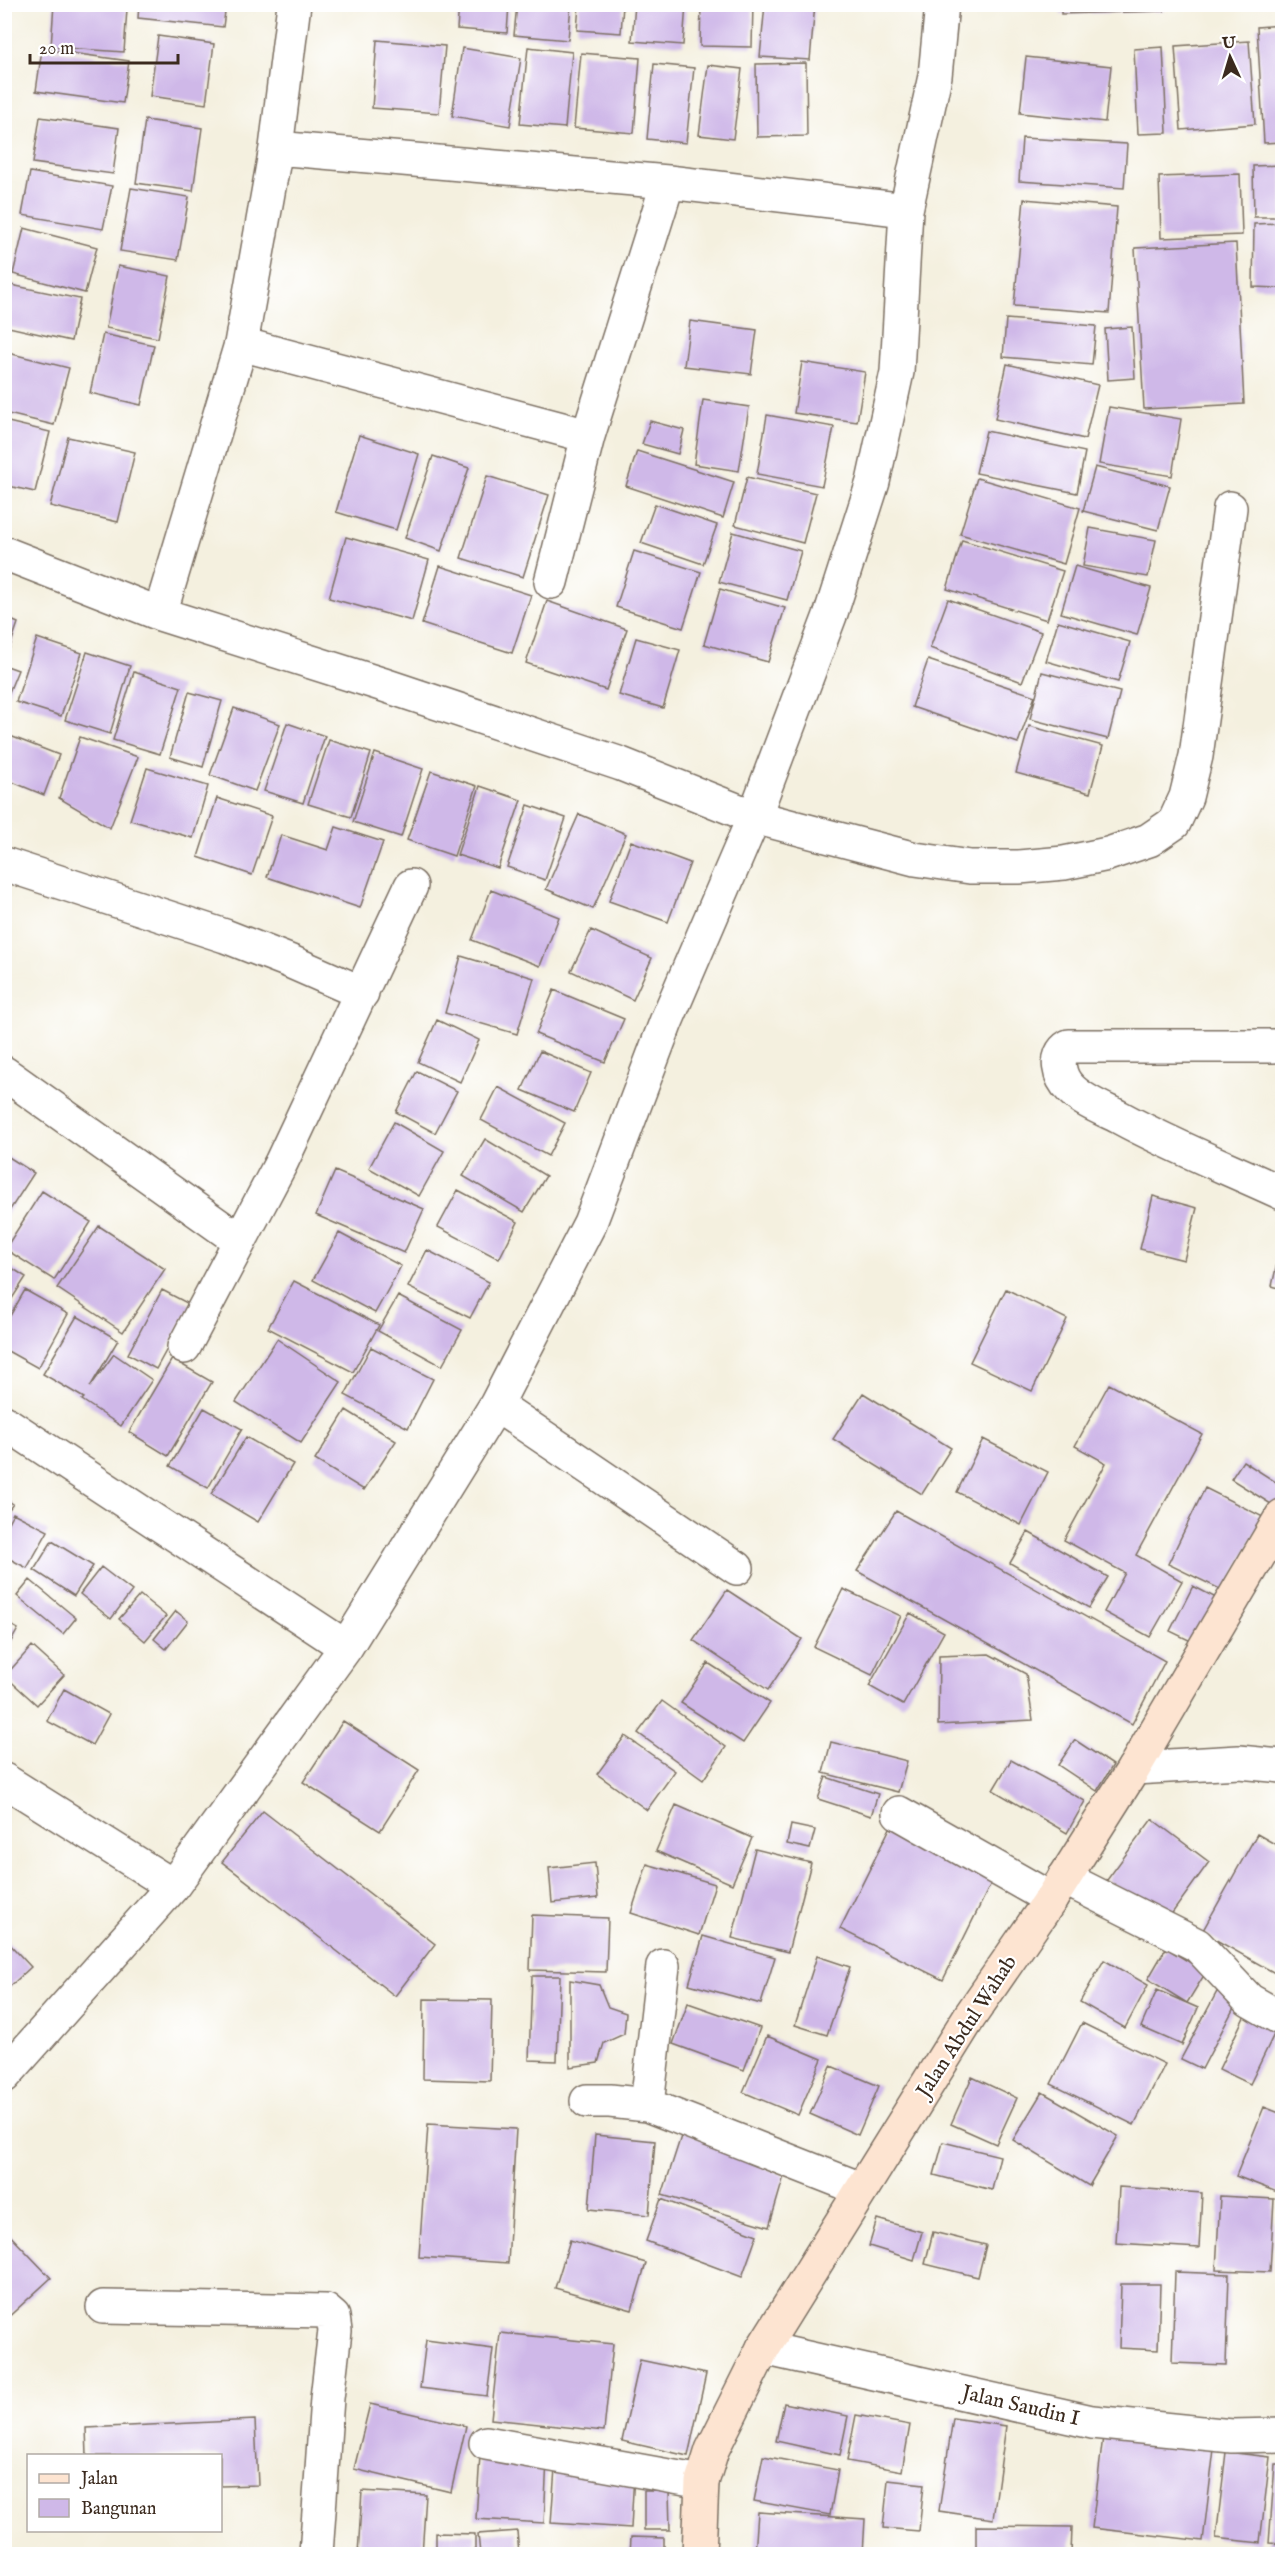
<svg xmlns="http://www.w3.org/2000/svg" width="1287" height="2559" viewBox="0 0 1287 2559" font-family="'IM FELL English',serif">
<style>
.building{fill:#cfb8e8}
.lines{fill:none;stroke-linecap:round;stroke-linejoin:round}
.street-casing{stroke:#7c6f62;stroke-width:36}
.secondary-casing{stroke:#7c6f62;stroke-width:36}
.street{stroke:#fff;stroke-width:33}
.secondary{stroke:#fde4d1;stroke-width:33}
.labels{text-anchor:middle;stroke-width:4.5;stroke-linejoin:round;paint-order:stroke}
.street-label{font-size:21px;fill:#3b2a1e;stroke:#fff}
</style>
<rect width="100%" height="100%" fill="#fff"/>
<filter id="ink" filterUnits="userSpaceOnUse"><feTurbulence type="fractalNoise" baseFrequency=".0167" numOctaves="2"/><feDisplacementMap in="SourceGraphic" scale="12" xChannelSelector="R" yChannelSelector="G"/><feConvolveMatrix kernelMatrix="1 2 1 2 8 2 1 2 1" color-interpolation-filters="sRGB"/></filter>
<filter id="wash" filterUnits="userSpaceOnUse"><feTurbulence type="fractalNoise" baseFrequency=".008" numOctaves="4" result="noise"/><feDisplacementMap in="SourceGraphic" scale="24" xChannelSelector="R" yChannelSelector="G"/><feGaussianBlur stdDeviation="1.35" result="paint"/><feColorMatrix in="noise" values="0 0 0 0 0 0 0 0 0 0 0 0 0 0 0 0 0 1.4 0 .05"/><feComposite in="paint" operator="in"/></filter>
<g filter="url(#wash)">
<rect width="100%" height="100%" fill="#f4f0df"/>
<g id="blocks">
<path class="building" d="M54,4L127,9L124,52L51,47Z
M139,4H226L223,27L138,18Z
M459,4H509L507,33L457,29Z
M517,4H571L568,40L514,35Z
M635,4H686L683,45L632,41Z
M701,4H753L752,47L700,46Z
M765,4H815L810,60L760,57Z
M1061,4H1163L1164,11L1061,14Z
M579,5H623L621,33L577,30Z
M1282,25V142L1264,143L1257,27Z
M158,36L214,44L206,104L150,96Z
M377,40L445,46L439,113L372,108Z
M1249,41L1255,124L1181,130L1175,46Z
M528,47L572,52L565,128L520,124Z
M1163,47L1167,133L1138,134L1134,49Z
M462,48L521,58L510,126L452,116Z
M42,49L129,61L123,103L36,91Z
M581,53L640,58L634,133L574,128Z
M1026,57L1111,66L1105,122L1020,113Z
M806,63L807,136L757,137L756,64Z
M654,64L694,68L686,143L647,139Z
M708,65L742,69L733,139L699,135Z
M40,117L119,128L113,174L33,163Z
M145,120L202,128L193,191L136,183Z
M1022,138L1127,144L1124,188L1019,181Z
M1282,165V217H1254L1253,166Z
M30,172L112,186L103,229L22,215Z
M1240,174L1242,235L1161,238L1159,177Z
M131,188L189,197L178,260L120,251Z
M1024,199L1117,207L1109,313L1014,306Z
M1282,223V288L1253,287L1254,224Z
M24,228L97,247L85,293L13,274Z
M1236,243L1244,404L1144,409L1135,248Z
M118,266L170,276L158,338L106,328Z
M11,285L80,299L71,341L4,326Z
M1006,319L1096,326L1092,365L1003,357Z
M690,321L757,330L751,374L684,366Z
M1132,327L1135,378L1108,380L1105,329Z
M103,334L154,345L141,405L90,393Z
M4,352L69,368L54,425L4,413Z
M802,362L865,372L857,422L794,413Z
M1007,364L1098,385L1085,439L995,419Z
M703,400L749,407L739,471L694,464Z
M1109,407L1181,419L1172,476L1099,464Z
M767,415L834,427L822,486L757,474Z
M4,421L50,432L35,492L4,485Z
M650,421L684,430L678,454L642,444Z
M986,431L1085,452L1077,493L976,473Z
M359,435L419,454L396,530L336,512Z
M68,437L135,452L118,522L50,506Z
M637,451L734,482L723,518L626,486Z
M433,456L469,468L441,551L405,538Z
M1095,467L1170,486L1158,530L1083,511Z
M487,476L549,495L523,577L461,558Z
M747,477L816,493L803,543L735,525Z
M977,478L1080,508L1064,564L960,534Z
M655,504L717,525L703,564L641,543Z
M1090,528L1156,540L1148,577L1083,566Z
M733,532L801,551L787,600L719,582Z
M346,537L429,560L412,621L329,598Z
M962,540L1063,571L1047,620L947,589Z
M634,551L701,572L683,628L616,607Z
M440,566L531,595L512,653L422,624Z
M1075,566L1151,588L1137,635L1061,613Z
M720,589L785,608L768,662L704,644Z
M948,599L1041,632L1022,682L930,648Z
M547,601L627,629L606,690L526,663Z
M4,617L18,623L5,661H4Z
M1058,621L1130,642L1118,682L1046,661Z
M37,638L82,653L61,716L16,702Z
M636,638L680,650L663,708L619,695Z
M87,652L130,666L110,734L65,720Z
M928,660L1035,696L1018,743L912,707Z
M4,665L18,670L7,697L4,696Z
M134,672L181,687L160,754L113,740Z
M1042,672L1120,692L1108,739L1030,719Z
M189,692L222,701L203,767L170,757Z
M234,708L280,724L255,791L210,775Z
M287,723L325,736L303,803L264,791Z
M1029,726L1103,746L1090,793L1016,773Z
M5,734L59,755L44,795L5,779Z
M80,737L138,757L110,828L59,798Z
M329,740L371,753L351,817L308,804Z
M375,753L423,769L401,837L353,822Z
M147,768L208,786L193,838L130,820Z
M431,771L477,786L454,856L407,840Z
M480,786L521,800L498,868L457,855Z
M217,798L272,816L252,875L198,857Z
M528,805L566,818L545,880L507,867Z
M579,814L626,834L593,909L546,889Z
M336,827L383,842L360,908L267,877L281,835L328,850Z
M631,841L690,863L668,922L609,901Z
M491,890L559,917L540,966L472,940Z
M591,930L652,958L633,1000L571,971Z
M461,956L534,978L517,1034L445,1013Z
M554,990L624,1019L605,1062L536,1034Z
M437,1020L479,1040L460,1082L418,1062Z
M540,1051L591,1073L574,1112L522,1090Z
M417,1071L457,1091L435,1133L396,1112Z
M498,1087L565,1123L548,1156L481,1120Z
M394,1122L444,1151L419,1196L369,1168Z
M485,1139L546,1176L524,1212L463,1176Z
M4,1154L34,1173L4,1219Z
M335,1171L424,1209L404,1253L316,1215Z
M458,1190L518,1222L499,1259L438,1227Z
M42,1191L91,1222L54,1280L5,1249Z
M1153,1196L1197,1208L1184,1260L1140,1249Z
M99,1226L165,1269L123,1332L57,1288Z
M339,1233L401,1266L375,1313L313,1280Z
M1282,1241V1289L1272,1286Z
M427,1250L489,1282L470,1318L408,1287Z
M4,1263L26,1277L4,1311Z
M294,1281L379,1325L353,1372L268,1328Z
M1006,1289L1067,1319L1032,1391L970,1362Z
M25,1290L68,1314L38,1368L4,1349V1326Z
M162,1290L191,1305L156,1369L128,1354Z
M398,1296L462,1330L442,1366L378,1331Z
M77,1316L118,1340L90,1387L114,1354L152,1380L121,1426L82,1400L84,1398L43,1374Z
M277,1339L341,1382L301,1443L236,1402Z
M371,1347L433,1379L408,1428L345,1395Z
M172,1359L212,1382L168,1456L129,1432Z
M1109,1384L1202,1434L1136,1555L1182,1581L1150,1637L1104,1612L1125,1573L1064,1540L1106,1463L1075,1446Z
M863,1393L951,1448L922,1494L833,1439Z
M204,1408L242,1429L208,1488L170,1466Z
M346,1410L396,1441L364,1490L315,1460Z
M246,1437L293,1464L258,1522L211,1494Z
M983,1439L1048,1472L1021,1525L957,1492Z
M1243,1461L1282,1486V1504L1279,1509L1231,1479Z
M1205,1488L1263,1517L1226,1592L1168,1564Z
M4,1498L13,1504L4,1516Z
M896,1511L1165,1661L1132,1724L857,1571Z
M13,1513L48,1531L27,1568L4,1556V1530Z
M1028,1532L1108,1577L1089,1608L1010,1563Z
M52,1541L93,1566L74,1596L34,1570Z
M101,1567L132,1591L111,1619L80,1594Z
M30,1580L76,1618L63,1634L17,1596Z
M1193,1586L1220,1600L1197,1644L1170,1631Z
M843,1589L901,1616L872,1675L814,1647Z
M727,1590L802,1639L768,1690L693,1640Z
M140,1595L166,1616L145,1641L119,1619Z
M176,1611L188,1621L166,1649L154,1639Z
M910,1613L944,1632L903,1705L869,1686Z
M4,1621L18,1629L4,1654Z
M32,1646L64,1675L37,1705L5,1676Z
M989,1654L1026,1674L1033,1720L938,1725L939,1656Z
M708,1663L770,1703L743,1743L681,1703Z
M64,1689L109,1714L92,1745L47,1721Z
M662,1701L726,1747L703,1780L638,1733Z
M343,1721L419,1770L380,1831L303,1782Z
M625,1736L675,1771L647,1810L597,1774Z
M1075,1740L1113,1765L1097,1791L1058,1765Z
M831,1742L907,1761L898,1792L823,1773Z
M1011,1760L1085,1801L1067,1833L993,1790Z
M826,1777L878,1794L871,1816L818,1799Z
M676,1805L752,1838L732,1884L656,1851Z
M263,1811L435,1944L395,1996L222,1862Z
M1152,1819L1209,1862L1165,1923L1107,1880Z
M894,1820L997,1871L943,1980L840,1929Z
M791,1825L815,1830L810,1849L787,1844Z
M1257,1834L1282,1848V1977L1202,1932Z
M755,1849L811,1863L788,1952L732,1938Z
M595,1863L598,1898L552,1903L549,1868Z
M647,1864L715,1884L699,1935L631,1913Z
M532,1915L608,1918L606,1972L530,1970Z
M703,1936L775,1957L761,2004L689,1984Z
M4,1938L31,1967L4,1992Z
M1166,1948L1206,1972L1187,2003L1148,1979Z
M817,1956L850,1967L827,2035L795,2025Z
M1104,1960L1148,1985L1125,2028L1080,2002Z
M532,1976H560L557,2061L529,2060Z
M570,1980L599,1985L608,2007L626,2013L624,2034L604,2043L598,2063L570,2067Z
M1219,1988L1239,1998L1202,2069L1181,2059Z
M1157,1990L1198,2008L1182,2045L1141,2027Z
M424,1999L492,2000L490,2081L423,2079Z
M688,2003L760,2028L744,2070L673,2044Z
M1247,2011L1278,2026L1250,2084L1219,2069Z
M1082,2023L1165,2064L1134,2125L1051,2084Z
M767,2036L822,2059L798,2115L743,2092Z
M831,2066L879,2086L858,2135L810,2114Z
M972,2077L1017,2098L996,2144L951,2124Z
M1042,2092L1118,2136L1089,2186L1013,2140Z
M1264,2107L1282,2114V2194L1236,2176Z
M428,2124L516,2129L508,2263L419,2257Z
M683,2130L784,2176L769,2227L662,2195Z
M595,2135L655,2141L649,2215L589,2209Z
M943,2142L1000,2156L992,2190L934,2175Z
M1119,2187L1202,2193L1199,2248L1116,2243Z
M1220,2196L1274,2199L1270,2272L1216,2270Z
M661,2199L757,2235L742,2277L646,2241Z
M877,2219L922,2232L914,2260L869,2246Z
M4,2229L51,2278L4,2321Z
M933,2232L986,2245L978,2277L925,2264Z
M570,2240L646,2263L632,2310L555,2288Z
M1175,2272L1229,2274L1226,2365L1172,2363Z
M1121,2284H1160L1158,2350L1119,2348Z
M500,2333L613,2344L604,2431L491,2419Z
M426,2340L493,2349L487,2396L420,2388Z
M640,2360L706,2374L688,2456L622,2441Z
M784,2403L848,2416L840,2455L776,2441Z
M370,2404L466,2426L451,2492L354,2469Z
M856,2415L910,2425L902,2471L847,2461Z
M953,2418L1006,2426L993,2519L939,2511Z
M255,2420L258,2485L220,2486V2456H87L86,2428Z
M1103,2436L1214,2449L1203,2541L1092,2528Z
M1226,2452L1270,2457L1260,2543L1216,2538Z
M480,2455L547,2458L544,2523L476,2519Z
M763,2456L838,2470L830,2515L754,2501Z
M1275,2464H1282V2544L1269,2543Z
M555,2468L634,2473L631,2528L551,2523Z
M888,2480L924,2484L919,2531L883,2528Z
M362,2491L426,2495L422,2554H358Z
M644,2491H669L670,2530H644Z
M758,2512L865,2519L863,2554H755Z
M976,2526L1072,2527L1071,2554H976Z
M517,2531L519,2554H480L478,2534Z
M436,2533L475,2534V2554H436Z
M631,2537L664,2538V2554H630Z"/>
</g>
</g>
<g filter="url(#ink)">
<use href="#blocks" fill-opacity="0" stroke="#7c6f62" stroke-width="1.5"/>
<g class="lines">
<defs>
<path id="street" d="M276,148L668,182L906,210
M241,344L588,436
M4,553L160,614L384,685L621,764L754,817L915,859L970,867H1019L1064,863L1108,854L1149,840L1174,823L1186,797L1196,756L1230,508
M551,582L588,436L668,182
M160,614L241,344L276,148L294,4
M4,864L225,936L289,961L362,993
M1274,1046H1069C1053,1055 1059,1078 1071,1089C1084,1102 1103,1109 1119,1117C1172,1146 1228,1168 1282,1193
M4,1073L240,1241
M184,1347L281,1163L411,886
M496,1405L737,1568
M4,1422L346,1647
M1134,1768L1239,1762L1282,1766
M4,1780L173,1886
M899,1813L1051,1899
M1064,1878L1197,1945L1249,2000L1282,2019
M4,2076L173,1886L346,1647L496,1405L590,1223L666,1022L754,817L831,613L873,482L897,372L906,210L935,76L942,4
M587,2101H610L647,2105L861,2189
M647,2105L663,1966
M103,2307L326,2311L333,2317L335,2331L327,2398L316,2554
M763,2348L1092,2422L1232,2436L1282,2435
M486,2443L702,2482"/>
<path id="secondary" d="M699,2554L702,2482L712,2450L763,2348L970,2016L1051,1899L1134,1768L1282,1516"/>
</defs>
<use href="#street" class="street-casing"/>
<use href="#secondary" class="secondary-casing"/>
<use href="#street" class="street"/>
<use href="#secondary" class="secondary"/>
</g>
</g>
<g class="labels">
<g class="street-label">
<text transform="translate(966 2026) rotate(-57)" y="7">Jalan Abdul Wahab</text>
<text transform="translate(1021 2405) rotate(13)" y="7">Jalan Saudin I</text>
</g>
</g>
<rect width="1287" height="2559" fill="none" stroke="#fff" stroke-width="24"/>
<rect x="27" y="2454" width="195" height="78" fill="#ffffff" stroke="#b1aaa5" stroke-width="1.5"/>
<rect x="39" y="2474" width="30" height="9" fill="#fde4d1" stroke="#b1aaa5" stroke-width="1.5"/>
<text x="81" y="2484" font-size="18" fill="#3b2a1e">Jalan</text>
<rect x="39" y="2499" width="30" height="18" fill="#cfb8e8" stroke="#b1aaa5" stroke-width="1.5"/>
<text x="81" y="2514" font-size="18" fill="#3b2a1e">Bangunan</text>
<g transform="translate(1230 57) rotate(356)" stroke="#ffffff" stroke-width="4.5" paint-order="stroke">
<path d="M0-4.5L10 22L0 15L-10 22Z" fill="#3b2a1e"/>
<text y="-9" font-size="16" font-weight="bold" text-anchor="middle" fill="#3b2a1e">U</text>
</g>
<path d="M30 54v9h148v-9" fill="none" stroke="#3b2a1e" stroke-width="3"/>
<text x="39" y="54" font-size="18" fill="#3b2a1e" stroke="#ffffff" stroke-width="4.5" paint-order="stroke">20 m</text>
</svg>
